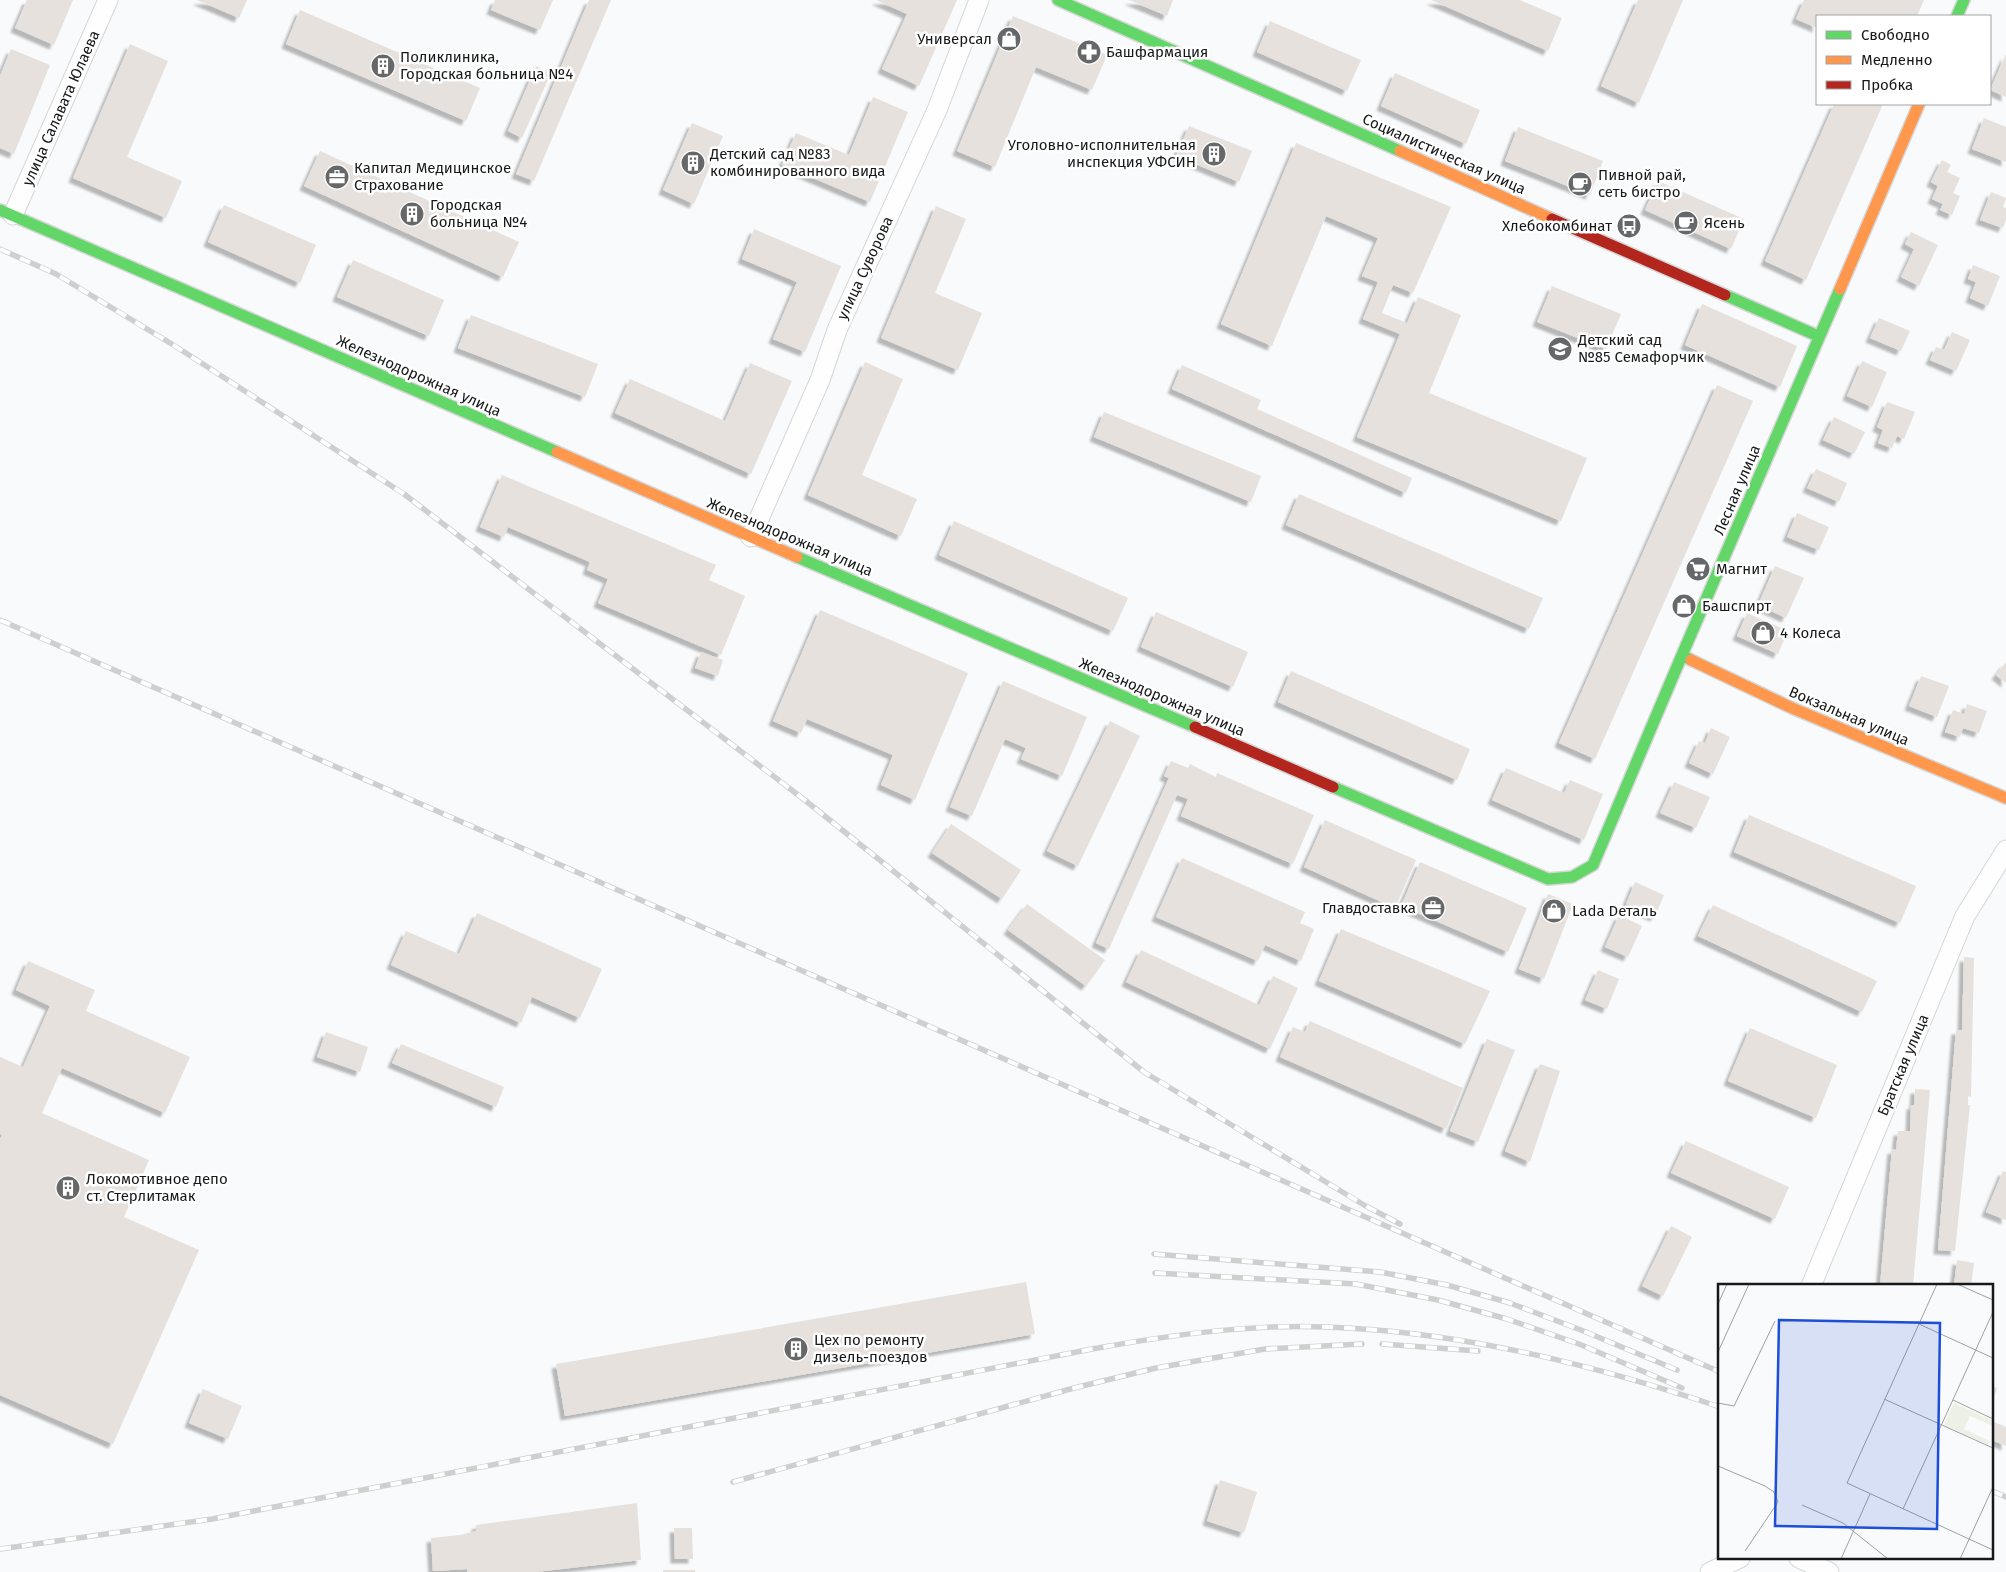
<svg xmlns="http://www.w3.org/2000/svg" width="2006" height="1572" viewBox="0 0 2006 1572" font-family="'Fira Sans',sans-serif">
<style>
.building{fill:#e6e1dd;filter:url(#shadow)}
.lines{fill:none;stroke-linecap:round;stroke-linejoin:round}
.street-casing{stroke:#d5d6d7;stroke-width:21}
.fast-casing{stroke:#d5d6d7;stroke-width:14}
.slow-casing{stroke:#d5d6d7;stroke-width:14}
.jam-casing{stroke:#d5d6d7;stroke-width:14}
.street{stroke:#fefefe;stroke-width:19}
.fast{stroke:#63d668;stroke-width:11}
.slow{stroke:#ff974d;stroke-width:11}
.jam{stroke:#b3261e;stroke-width:11}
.rail-casing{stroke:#cecfcf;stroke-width:5.5}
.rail{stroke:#fff;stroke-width:4;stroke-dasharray:11;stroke-linecap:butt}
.labels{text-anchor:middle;stroke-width:5;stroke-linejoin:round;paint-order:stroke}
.poi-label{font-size:15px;fill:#171819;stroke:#fff;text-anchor:start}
.street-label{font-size:15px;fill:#171819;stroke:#fff}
.inset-road{fill:none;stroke:#9fa0a1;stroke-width:1}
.view{fill:#1d4ed8;fill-opacity:0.15;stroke:#1d4ed8;stroke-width:2.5}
.inset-edge{fill:none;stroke:#171819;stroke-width:2.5}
</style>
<defs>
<filter id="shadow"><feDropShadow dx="-4.5" dy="4.5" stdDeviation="1" flood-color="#0004"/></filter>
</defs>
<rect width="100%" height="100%" fill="#f9fafb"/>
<path class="building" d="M27,0H73L54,45L15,28Z
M197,0H247L239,18Z
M495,0H553L540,30L491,10Z
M589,0H611L534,181L516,174Z
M876,0H957L919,86L882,69L907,14Z
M1129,0H1173L1167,16Z
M1431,0H1520L1562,18L1548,51Z
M1638,0H1683L1639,103L1601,86Z
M1804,0H1924L1917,16H1817V28L1796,19Z
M300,10L480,88L466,121L286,44Z
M1013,16L1107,55L1092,90L1036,67L995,167L957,151Z
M1270,21L1361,60L1347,91L1257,52Z
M130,44L168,61L127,157L182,181L166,218L73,178Z
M11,49L50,65L14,154L0,148V76Z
M2006,54V97L1990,90Z
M536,66L551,73L522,138L508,131Z
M1395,73L1480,110L1466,144L1381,106Z
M873,97L908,112L870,202L782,165L796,133L849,155Z
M1834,104H1883L1806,280L1765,261Z
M1984,118L2006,127V162L1972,149Z
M692,123L723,136L694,204L663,190Z
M1189,126L1252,151L1239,182L1176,156Z
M1518,127L1603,161L1590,195L1505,161Z
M1296,143L1451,207L1413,293L1393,285L1382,313L1407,323L1418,297L1461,315L1429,393L1587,458L1561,521L1357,437L1400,334L1363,319L1378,282L1362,276L1378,238L1326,216L1272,346L1221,324Z
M320,151L519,242L503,277L304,186Z
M1942,160L1951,165L1947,172L1960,178L1953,193L1960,196L1952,215L1940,210L1943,204L1932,199L1938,186L1931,182Z
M1658,181L1744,219L1731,249L1645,210Z
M1991,192L2006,198L2003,207L2006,208V220L2003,228L1980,220Z
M224,205L316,245L300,283L208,242Z
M936,206L966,219L935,293L982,313L958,370L881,338Z
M754,229L841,266L805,352L773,339L797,282L742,259Z
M1911,232L1938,245L1919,286L1901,277L1914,249L1905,244Z
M353,260L444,300L429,336L337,297Z
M1973,265L2000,276L1988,306L1970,298L1976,282L1968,279Z
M1552,286L1621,314L1606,349L1537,322Z
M1702,304L1797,346L1780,387L1685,345Z
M471,315L598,364L585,397L458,348Z
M1879,318L1910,331L1901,351L1870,338Z
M1952,332L1970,340L1956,371L1930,360L1936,347L1944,350Z
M1862,361L1887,372L1872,407L1847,396Z
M865,362L903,379L862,475L917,499L901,536L808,495Z
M750,363L792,381L751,474L615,413L630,379L725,421Z
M1182,365L1261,400L1257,409L1412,478L1406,493L1172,389Z
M1717,385L1753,401L1595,759L1559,743Z
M1887,402L1915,412L1904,439L1897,436L1892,448L1878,443L1883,430L1877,427Z
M1104,412L1261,476L1251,502L1094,437Z
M1834,417L1865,432L1854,454L1823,440Z
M1816,469L1847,483L1839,502L1807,488Z
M502,475L716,565L709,580L745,596L721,655L598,603L608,579L587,570L590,562L508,527L504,537L480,527Z
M1299,494L1543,598L1529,629L1286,525Z
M1797,513L1829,527L1819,550L1787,537Z
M954,521L1128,598L1113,631L939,555Z
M1775,566L1804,578L1786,618L1758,605Z
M820,610L968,673L915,800L881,785L893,755L807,719L801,733L773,721Z
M1156,612L1248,652L1233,687L1141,647Z
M1747,613L1788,631L1778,654L1737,636Z
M701,652L723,660L718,676L695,668Z
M2006,662V683L1996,675Z
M1291,671L1470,749L1457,780L1278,702Z
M1921,676L1949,686L1937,717L1909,706Z
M1003,681L1087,717L1062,776L1021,759L1026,748L1005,739L972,816L950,807Z
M1967,704L1987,711L1979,733L1963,728L1960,737L1945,732L1953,710L1964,714Z
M1110,721L1140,736L1078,866L1047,851Z
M1711,728L1730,737L1713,774L1689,763L1699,741L1705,743Z
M1171,761L1188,768L1190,764L1216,777L1217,773L1314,815L1293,864L1181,816L1188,799L1177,795L1109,949L1096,943L1169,778L1164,776Z
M1506,768L1564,793L1570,780L1603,794L1584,840L1492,800Z
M1674,782L1710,797L1696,828L1660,813Z
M1749,815L1916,886L1900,923L1734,852Z
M1325,820L1416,860L1395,908L1304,867Z
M951,824L1021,870L1002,899L932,853Z
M1182,858L1305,912L1300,923L1314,929L1301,961L1265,945L1258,961L1156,917Z
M1420,862L1527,908L1508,952L1401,906Z
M1635,882L1664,895L1655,917L1626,904Z
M1548,894L1573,904L1544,979L1519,969Z
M1027,904L1105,960L1086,986L1008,930Z
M1713,905L1877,981L1862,1012L1698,936Z
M477,913L602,969L580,1018L532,997L521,1023L391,965L406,931L459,954Z
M1619,915L1642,926L1628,957L1605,947Z
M1341,929L1490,991L1465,1044L1319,981Z
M1141,950L1259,1005L1273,976L1298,988L1270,1049L1126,982Z
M1964,957L1974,958L1971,1097L1968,1096V1105H1970L1955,1251L1938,1250L1956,1030H1962Z
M28,961L95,990L86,1011L190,1057L165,1113L62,1068L42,1113L149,1160L124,1217L199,1250L113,1444L0,1395V1139L2,1135L0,1134V1057L23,1067L50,1006L16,990Z
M1598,970L1619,979L1607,1009L1585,1000Z
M1310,1021L1463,1088L1446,1129L1280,1057L1293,1027L1305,1032Z
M1750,1028L1837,1065L1816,1118L1728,1081Z
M326,1032L368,1047L360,1072L317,1057Z
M1487,1039L1515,1050L1478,1142L1450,1131Z
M401,1044L504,1087L496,1107L392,1063Z
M1540,1064L1560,1071L1530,1162L1505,1151Z
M1915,1089L1930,1090L1913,1286H1880L1892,1149L1896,1150L1898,1131H1910L1911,1105H1914Z
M1686,1141L1789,1187L1775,1219L1671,1173Z
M2003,1171L2006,1172V1220L1986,1212Z
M1671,1226L1692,1237L1663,1296L1642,1286Z
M1957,1260L1974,1263L1971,1286H1954Z
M1026,1282L1035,1334L565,1416L556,1364Z
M1992,1386L1997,1388L1993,1401H1992Z
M203,1389L242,1406L228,1439L189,1423Z
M1992,1421L2006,1427V1446L1992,1440Z
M1220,1480L1257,1492L1244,1533L1207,1521Z
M637,1503L641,1560L535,1572H467V1569L433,1571L431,1538L460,1535L476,1531V1525Z
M674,1528H692L693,1559H675Z
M663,1570H695V1572H663Z"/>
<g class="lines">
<defs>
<path id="street" d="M13,215L108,0
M751,537L820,380L837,330L937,110L979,0
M1811,1286L1965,916L2006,850
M1799,1558L1829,1572
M1710,1572L1740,1558"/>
<path id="fast" d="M1058,0L1400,151
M1957,16L1964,0
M0,210L557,452
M1725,295L1818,336
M797,557L1195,727
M1691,660L1682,655L1840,289
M1333,787L1548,879L1572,877L1593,865L1682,655"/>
<path id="slow" d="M1400,151L1552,219
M1840,289L1919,104
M557,452L797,557
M1691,660L1792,708L2006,798"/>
<path id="jam" d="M1552,219L1725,295
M1195,727L1333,787"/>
</defs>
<use href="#street" class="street-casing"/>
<use href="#fast" class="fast-casing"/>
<use href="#slow" class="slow-casing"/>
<use href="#jam" class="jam-casing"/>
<use href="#street" class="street"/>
<use href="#fast" class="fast"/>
<use href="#slow" class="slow"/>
<use href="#jam" class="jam"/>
<defs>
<path id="rail" d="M0,249L56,274L175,346L404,494L806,801L1144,1072L1364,1205L1400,1224
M0,620L1720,1372
M1154,1254L1380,1272L1447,1285L1510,1303L1581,1330L1677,1370
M1155,1273L1356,1284L1438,1300L1507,1319L1579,1344L1682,1388
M1382,1344L1478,1351
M733,1482L1074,1388L1156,1368L1265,1349L1362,1344
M1992,1491L2006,1497
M0,1549L212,1519L1092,1349C1176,1334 1262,1322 1348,1328C1475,1335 1600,1367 1720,1407"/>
</defs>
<use href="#rail" class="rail-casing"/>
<use href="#rail" class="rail"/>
</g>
<defs>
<symbol id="shop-disc" viewBox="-11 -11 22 22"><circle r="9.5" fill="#666768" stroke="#fff"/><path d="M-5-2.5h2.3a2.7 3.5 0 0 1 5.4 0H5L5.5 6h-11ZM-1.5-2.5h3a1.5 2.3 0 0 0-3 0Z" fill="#fff"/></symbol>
<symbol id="pharmacy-disc" viewBox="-11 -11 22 22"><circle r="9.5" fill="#666768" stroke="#fff"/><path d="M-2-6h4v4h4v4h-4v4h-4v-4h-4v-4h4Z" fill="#fff"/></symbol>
<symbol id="building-disc" viewBox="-11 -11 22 22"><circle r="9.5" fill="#666768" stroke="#fff"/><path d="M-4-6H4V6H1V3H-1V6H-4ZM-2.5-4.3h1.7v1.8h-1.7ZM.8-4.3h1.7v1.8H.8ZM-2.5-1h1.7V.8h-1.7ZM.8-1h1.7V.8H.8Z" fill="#fff"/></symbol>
<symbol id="office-disc" viewBox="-11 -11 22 22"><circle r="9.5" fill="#666768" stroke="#fff"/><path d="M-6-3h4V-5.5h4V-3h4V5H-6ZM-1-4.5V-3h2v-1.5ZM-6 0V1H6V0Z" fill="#fff"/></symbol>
<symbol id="cafe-disc" viewBox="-11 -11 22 22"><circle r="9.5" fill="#666768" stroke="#fff"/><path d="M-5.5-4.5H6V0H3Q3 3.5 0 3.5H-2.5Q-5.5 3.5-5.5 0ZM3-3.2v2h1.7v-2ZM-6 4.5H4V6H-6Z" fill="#fff"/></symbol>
<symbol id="bus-disc" viewBox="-11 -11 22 22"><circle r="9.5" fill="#666768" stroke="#fff"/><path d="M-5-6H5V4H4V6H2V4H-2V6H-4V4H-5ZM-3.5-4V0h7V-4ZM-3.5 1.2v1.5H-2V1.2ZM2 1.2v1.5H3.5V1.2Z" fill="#fff"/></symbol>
<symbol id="school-disc" viewBox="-11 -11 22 22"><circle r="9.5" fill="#666768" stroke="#fff"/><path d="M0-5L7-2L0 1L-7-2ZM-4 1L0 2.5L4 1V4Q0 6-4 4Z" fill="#fff"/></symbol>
<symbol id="supermarket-disc" viewBox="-11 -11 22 22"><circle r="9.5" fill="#666768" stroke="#fff"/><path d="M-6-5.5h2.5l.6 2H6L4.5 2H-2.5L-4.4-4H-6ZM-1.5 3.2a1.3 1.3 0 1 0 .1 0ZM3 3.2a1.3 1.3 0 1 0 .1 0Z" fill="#fff"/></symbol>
</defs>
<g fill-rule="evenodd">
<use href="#shop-disc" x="995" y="25" width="28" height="28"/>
<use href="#pharmacy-disc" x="1075" y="38" width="28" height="28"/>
<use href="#building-disc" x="369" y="52" width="28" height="28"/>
<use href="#building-disc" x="1200" y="140" width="28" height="28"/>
<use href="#building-disc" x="679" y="149" width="28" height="28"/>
<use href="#office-disc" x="323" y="163" width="28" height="28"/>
<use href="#cafe-disc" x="1566" y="170" width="28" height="28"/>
<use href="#building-disc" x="398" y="200" width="28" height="28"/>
<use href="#cafe-disc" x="1672" y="209" width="28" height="28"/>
<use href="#bus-disc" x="1615" y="212" width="28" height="28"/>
<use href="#school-disc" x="1546" y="335" width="28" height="28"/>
<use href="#supermarket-disc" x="1684" y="555" width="28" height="28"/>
<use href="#shop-disc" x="1670" y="592" width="28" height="28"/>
<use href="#shop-disc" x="1749" y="619" width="28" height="28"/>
<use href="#office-disc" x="1419" y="894" width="28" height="28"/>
<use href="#shop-disc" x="1540" y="897" width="28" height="28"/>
<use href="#building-disc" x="54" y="1174" width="28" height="28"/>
<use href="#building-disc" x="782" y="1335" width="28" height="28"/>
</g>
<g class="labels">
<g class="poi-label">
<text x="992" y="44" text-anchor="end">Универсал</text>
<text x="1106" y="57">Башфармация</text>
<text x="400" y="62">Поликлиника,<tspan x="400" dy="17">Городская больница №4</tspan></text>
<text x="1196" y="150" text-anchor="end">Уголовно-исполнительная<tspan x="1196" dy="17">инспекция УФСИН</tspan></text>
<text x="710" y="159">Детский сад №83<tspan x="710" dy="17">комбинированного вида</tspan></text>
<text x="354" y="173">Капитал Медицинское<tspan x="354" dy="17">Страхование</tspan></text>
<text x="1598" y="180">Пивной рай,<tspan x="1598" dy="17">сеть бистро</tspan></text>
<text x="430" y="210">Городская<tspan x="430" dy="17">больница №4</tspan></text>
<text x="1704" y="228">Ясень</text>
<text x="1612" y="231" text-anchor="end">Хлебокомбинат</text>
<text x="1578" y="345">Детский сад<tspan x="1578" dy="17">№85 Семафорчик</tspan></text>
<text x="1716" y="574">Магнит</text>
<text x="1702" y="611">Башспирт</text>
<text x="1780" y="638">4 Колеса</text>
<text x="1416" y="913" text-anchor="end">Главдоставка</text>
<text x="1572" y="916">Lada Dеталь</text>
<text x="86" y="1184">Локомотивное депо<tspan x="86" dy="17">ст. Стерлитамак</tspan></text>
<text x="814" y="1345">Цех по ремонту<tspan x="814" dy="17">дизель-поездов</tspan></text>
</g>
<g class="street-label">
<text transform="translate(61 108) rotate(-66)" y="5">улица Салавата Юлаева</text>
<text transform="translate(1444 154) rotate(24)" y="5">Социалистическая улица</text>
<text transform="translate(865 268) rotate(-65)" y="5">улица Суворова</text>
<text transform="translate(419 376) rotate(24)" y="5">Железнодорожная улица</text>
<text transform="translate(1737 490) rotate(-67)" y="5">Лесная улица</text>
<text transform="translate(790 537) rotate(23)" y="5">Железнодорожная улица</text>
<text transform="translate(1162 697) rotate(23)" y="5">Железнодорожная улица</text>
<text transform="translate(1849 716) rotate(23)" y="5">Вокзальная улица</text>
<text transform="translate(1903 1065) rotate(-67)" y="5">Братская улица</text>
</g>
</g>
<g transform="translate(1718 1284)">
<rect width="275" height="275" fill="#f9fafb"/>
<path d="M236,119L275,137V142L252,132L246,145L272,157L270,161L226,141Z" fill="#edf1e5"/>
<path class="inset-road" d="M219,0L129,199L275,266M239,0L275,16M0,20L9,0M201,40L275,74M0,68L31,0M166,115L275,164M235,116L275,135M0,119L16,122L57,37M0,182L47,202L56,208L60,218L27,267M84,221L125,239L170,275M185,225L275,28M123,275L152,210M242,275L275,203"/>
<path class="view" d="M61,36L222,39L219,245L57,242Z"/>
<rect width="275" height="275" class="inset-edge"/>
</g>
<rect x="1816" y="15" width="175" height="90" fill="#ffffff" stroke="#a2a3a3"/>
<rect x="1826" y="31" width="25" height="8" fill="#63d668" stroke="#a2a3a3"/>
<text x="1861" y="40" font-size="15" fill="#171819">Свободно</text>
<rect x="1826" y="56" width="25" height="8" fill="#ff974d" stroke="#a2a3a3"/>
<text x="1861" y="65" font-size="15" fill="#171819">Медленно</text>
<rect x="1826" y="81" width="25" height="8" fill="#b3261e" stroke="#a2a3a3"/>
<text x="1861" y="90" font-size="15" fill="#171819">Пробка</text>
</svg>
